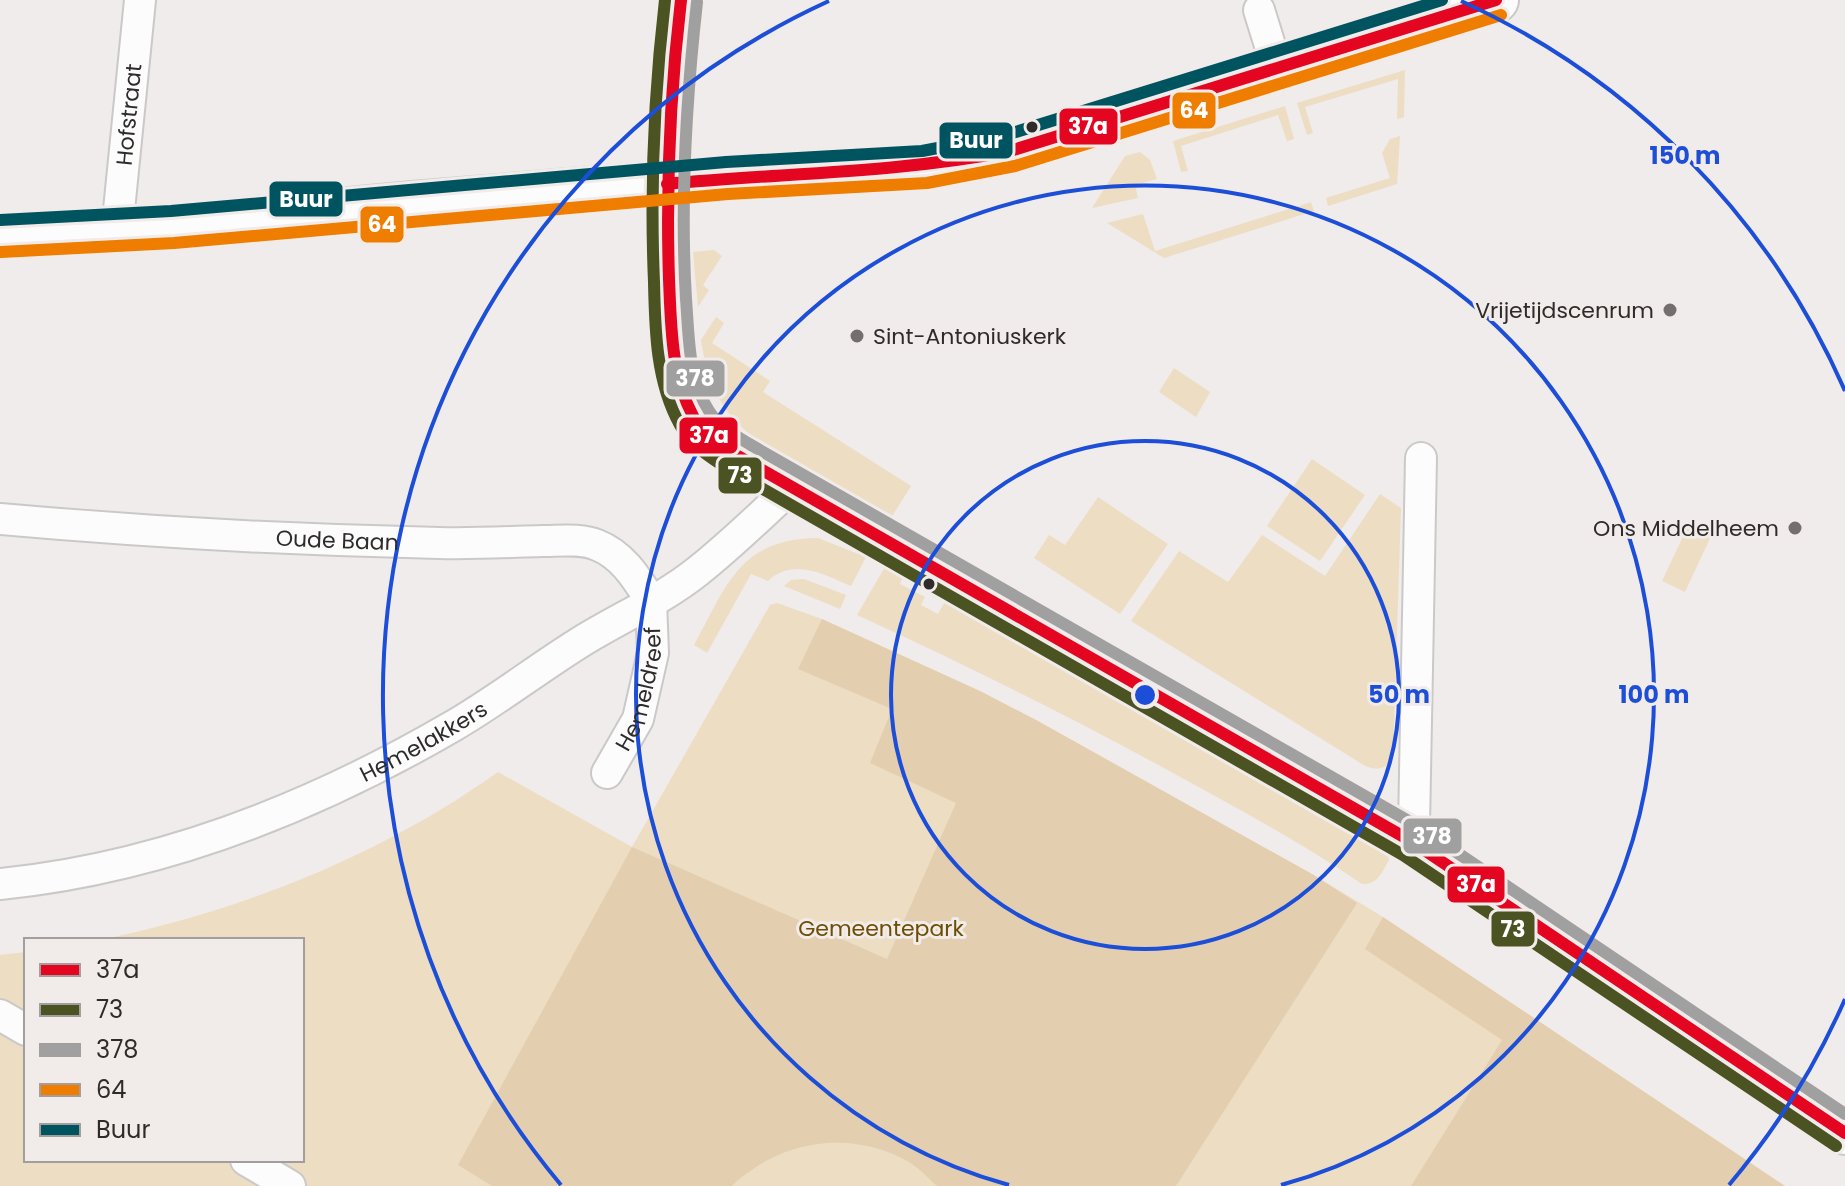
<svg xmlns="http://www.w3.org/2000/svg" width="1845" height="1186" viewBox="0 0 1845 1186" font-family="Poppins,sans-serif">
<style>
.green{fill:#edddc3}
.forest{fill:#e3cfaf}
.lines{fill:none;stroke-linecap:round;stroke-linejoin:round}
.street-casing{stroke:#cbc9c8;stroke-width:34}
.secondary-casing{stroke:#cbc9c8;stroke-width:46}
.primary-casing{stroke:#cbc9c8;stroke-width:48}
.street{stroke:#fdfcfc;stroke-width:30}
.secondary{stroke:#fdfcfc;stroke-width:42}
.primary{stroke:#fdfcfc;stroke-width:44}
.bus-1-casing{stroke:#f1ebea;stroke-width:18}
.bus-2-casing{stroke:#f1ebea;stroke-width:18}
.bus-3-casing{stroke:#f1ebea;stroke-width:18}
.bus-4-casing{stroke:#f1ebea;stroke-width:18}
.bus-5-casing{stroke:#f1ebea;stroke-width:18}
.bus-1{stroke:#e40521;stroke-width:12}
.bus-2{stroke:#4a5321;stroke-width:12}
.bus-3{stroke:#a1a0a0;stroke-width:12}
.bus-4{stroke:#ef7d00;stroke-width:12}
.bus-5{stroke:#005460;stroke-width:12}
.ring{fill:none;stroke:#1d4ed8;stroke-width:4}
.bus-dot{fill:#2e2b2b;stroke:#f1ebea;stroke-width:3}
.poi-dot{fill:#726f6e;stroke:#f1ebea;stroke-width:3}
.labels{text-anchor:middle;stroke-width:6;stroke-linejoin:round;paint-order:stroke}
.street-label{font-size:22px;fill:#2e2b2b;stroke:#f1ebea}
.poi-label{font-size:22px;fill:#2e2b2b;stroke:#f1ebea;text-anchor:end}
.park-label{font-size:22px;fill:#6e4e03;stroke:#f1ebea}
.centre{fill:#1d4ed8;stroke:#f1ebea;stroke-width:4}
.ring-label{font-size:24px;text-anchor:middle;font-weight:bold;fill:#1d4ed8;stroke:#f1ebea;stroke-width:6;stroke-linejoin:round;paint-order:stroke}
.line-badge{stroke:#f1ebea;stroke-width:3}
.badge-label{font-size:22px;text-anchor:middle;font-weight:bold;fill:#fff}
</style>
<rect width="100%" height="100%" fill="#f0eceb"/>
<path class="green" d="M1405,70L1404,117L1397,119L1398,79L1305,107L1313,133L1307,135L1297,103Z
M1285,106L1294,139L1287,141L1278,115L1181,146L1188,171L1181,172L1173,141Z
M1400,136L1397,184L1328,206L1326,198L1390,178L1382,153L1390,139Z
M1140,152L1150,160L1157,179L1135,185L1138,198L1092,208L1125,156Z
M1311,202L1314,211L1164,258L1107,223L1143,214L1155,251Z
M714,250L722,256L703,285L709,290L698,307L693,252Z
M716,317L724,323L712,343L770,381L763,392L911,486L891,518C862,502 833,485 804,469C743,434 712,414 701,340Z
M1174,368L1210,392L1196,417L1159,392Z
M1312,459L1365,495L1320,561L1267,526Z
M1380,494L1401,508L1393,758C1385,771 1374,771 1362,764L1131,621L1179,551L1228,582L1262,535L1325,576Z
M1098,497L1168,544L1120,614L1034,558L1049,535L1065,545Z
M1689,524L1712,534L1685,592L1662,581Z
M818,538L866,557L851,586C824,575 794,557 768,581L751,574L707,653L694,645C727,585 739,539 818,538Z
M886,565L904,575L900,584L925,597L921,605L938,614L947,598L1353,830L1388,852L1389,860C1382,872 1378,885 1362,884C1302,843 1237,808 1173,773C1069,716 964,664 857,615Z
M804,579L846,595L840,609L784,586L791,580Z
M777,603L822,619L982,692L1312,874L1383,917L1785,1186H0V955L26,952V1160H302V940H100C241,911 380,856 498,772L632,847L770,605Z"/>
<path class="forest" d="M822,619L982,692L1038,721L1312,874L1357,903L1176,1186H937C928,1178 919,1168 909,1162C861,1134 801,1137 756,1167C748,1173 739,1178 732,1186H492L458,1165L632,847L887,959L956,803L870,763L892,709L798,669Z
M1383,917L1785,1186H1411L1502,1040L1365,949Z"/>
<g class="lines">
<defs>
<g id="street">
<path d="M1259,10L1277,68"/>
<path id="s1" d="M117,230L140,0"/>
<path id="s2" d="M0,519C146,532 292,540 439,543C473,544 508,542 542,541C559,541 581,538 597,545C623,555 637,579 651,601"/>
<path id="s3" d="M607,773L638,719L653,653L651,601"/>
<path d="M1411,841L1414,826L1421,458"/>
<path id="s4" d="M0,884C161,868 314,807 453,726C496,701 536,670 579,643C617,619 662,600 698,571C731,545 761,515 792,487"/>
<path d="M0,1015L26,1030"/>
<path d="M246,1160L290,1186"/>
</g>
<path id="secondary" d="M681,0C669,97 665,195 670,292C673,335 672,377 693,416C703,435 725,448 743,459L1411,841L1845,1133"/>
<path id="primary" d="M0,236L172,227L413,204L727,178L924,167L1010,151L1496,0"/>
</defs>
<use href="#street" class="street-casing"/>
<use href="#secondary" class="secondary-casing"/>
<use href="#primary" class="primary-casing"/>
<use href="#street" class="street"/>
<use href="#secondary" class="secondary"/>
<use href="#primary" class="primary"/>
<defs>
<path id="bus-1" d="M681,0C670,93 666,186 669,279C671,325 671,375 693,416C704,436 724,448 743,459L1411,841L1845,1133
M667,184C782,173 897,173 1010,151L1496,0"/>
<path id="bus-2" d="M665,0C654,94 650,187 654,282C655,330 656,382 680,425C692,447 714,460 735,473L1403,855L1836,1146"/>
<path id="bus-3" d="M697,2C686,101 680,200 686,299C689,336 688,379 709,411C719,427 736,436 751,445L1419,827L1845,1114"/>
<path id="bus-4" d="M1,252L174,243L728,194L927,183L1015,166L1501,15"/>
<path id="bus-5" d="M0,220L171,211L726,162L922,151L1006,135L1442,0"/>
</defs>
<use href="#bus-1" class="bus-1-casing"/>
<use href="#bus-2" class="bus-2-casing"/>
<use href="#bus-3" class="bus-3-casing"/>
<use href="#bus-4" class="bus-4-casing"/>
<use href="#bus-5" class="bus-5-casing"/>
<use href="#bus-1" class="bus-1"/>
<use href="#bus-2" class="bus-2"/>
<use href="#bus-3" class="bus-3"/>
<use href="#bus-4" class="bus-4"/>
<use href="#bus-5" class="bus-5"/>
</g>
<g class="ring">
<circle cx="1145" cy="695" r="254"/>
<path d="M1009 1185A509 509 0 1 1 1281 1185"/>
<path d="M1845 999A763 763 0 0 1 1729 1185M561 1185A763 763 0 0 1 829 1M1461 1A763 763 0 0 1 1845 391"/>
</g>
<g class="bus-dot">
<circle cx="1032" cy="127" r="7"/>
<circle cx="929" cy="584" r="7"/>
</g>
<g class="poi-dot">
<circle cx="1670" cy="310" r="8"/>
<circle cx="857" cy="336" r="8"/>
<circle cx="1795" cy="528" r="8"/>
</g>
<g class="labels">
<g class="street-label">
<text dy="8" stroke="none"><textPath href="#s1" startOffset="116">Hofstraat</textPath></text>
<text dy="8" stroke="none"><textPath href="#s2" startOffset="338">Oude Baan</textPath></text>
<text dy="8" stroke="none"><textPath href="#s3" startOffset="92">Hemeldreef</textPath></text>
<text dy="8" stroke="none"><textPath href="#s4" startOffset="450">Hemelakkers</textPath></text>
</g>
<g class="poi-label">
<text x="1654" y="318">Vrijetijdscenrum</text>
<text x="873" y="344" text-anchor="start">Sint-Antoniuskerk</text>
<text x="1779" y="536">Ons Middelheem</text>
</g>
<g class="park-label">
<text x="881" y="936">Gemeentepark</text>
</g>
</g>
<circle cx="1145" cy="695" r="12" class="centre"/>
<g class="ring-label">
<text x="1685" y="164">150 m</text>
<text x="1399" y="703">50 m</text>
<text x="1654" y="703">100 m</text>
</g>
<g class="line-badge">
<rect x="1171" y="91" width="46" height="39" rx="8" fill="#ef7d00"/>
<rect x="1058" y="107" width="61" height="39" rx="8" fill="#e40521"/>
<rect x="938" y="121" width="76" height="39" rx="8" fill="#005460"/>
<rect x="268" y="180" width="76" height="38" rx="8" fill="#005460"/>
<rect x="359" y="205" width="46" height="39" rx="8" fill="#ef7d00"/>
<rect x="665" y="359" width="61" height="39" rx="8" fill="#a1a0a0"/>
<rect x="678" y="416" width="61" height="39" rx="8" fill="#e40521"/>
<rect x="717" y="456" width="46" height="39" rx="8" fill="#4a5321"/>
<rect x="1402" y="817" width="61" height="38" rx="8" fill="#a1a0a0"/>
<rect x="1446" y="865" width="60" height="39" rx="8" fill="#e40521"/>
<rect x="1490" y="910" width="46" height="38" rx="8" fill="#4a5321"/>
</g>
<g class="badge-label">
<text x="1194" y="118">64</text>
<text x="1088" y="134">37a</text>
<text x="976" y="148">Buur</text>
<text x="306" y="207">Buur</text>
<text x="382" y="232">64</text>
<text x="695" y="386">378</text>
<text x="709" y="443">37a</text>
<text x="740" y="483">73</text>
<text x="1432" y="844">378</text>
<text x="1476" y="892">37a</text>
<text x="1513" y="937">73</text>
</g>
<rect x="24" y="938" width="280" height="224" fill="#f1ebea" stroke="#a39e9e" stroke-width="2"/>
<rect x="40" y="964" width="40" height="12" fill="#e40521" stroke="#a39e9e" stroke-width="2"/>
<text x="96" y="978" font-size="24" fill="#2e2b2b">37a</text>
<rect x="40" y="1004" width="40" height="12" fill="#4a5321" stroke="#a39e9e" stroke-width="2"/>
<text x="96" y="1018" font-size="24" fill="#2e2b2b">73</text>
<rect x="40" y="1044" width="40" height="12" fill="#a1a0a0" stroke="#a39e9e" stroke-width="2"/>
<text x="96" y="1058" font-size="24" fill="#2e2b2b">378</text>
<rect x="40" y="1084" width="40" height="12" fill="#ef7d00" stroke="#a39e9e" stroke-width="2"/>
<text x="96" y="1098" font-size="24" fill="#2e2b2b">64</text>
<rect x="40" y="1124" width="40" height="12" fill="#005460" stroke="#a39e9e" stroke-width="2"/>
<text x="96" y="1138" font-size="24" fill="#2e2b2b">Buur</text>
</svg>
